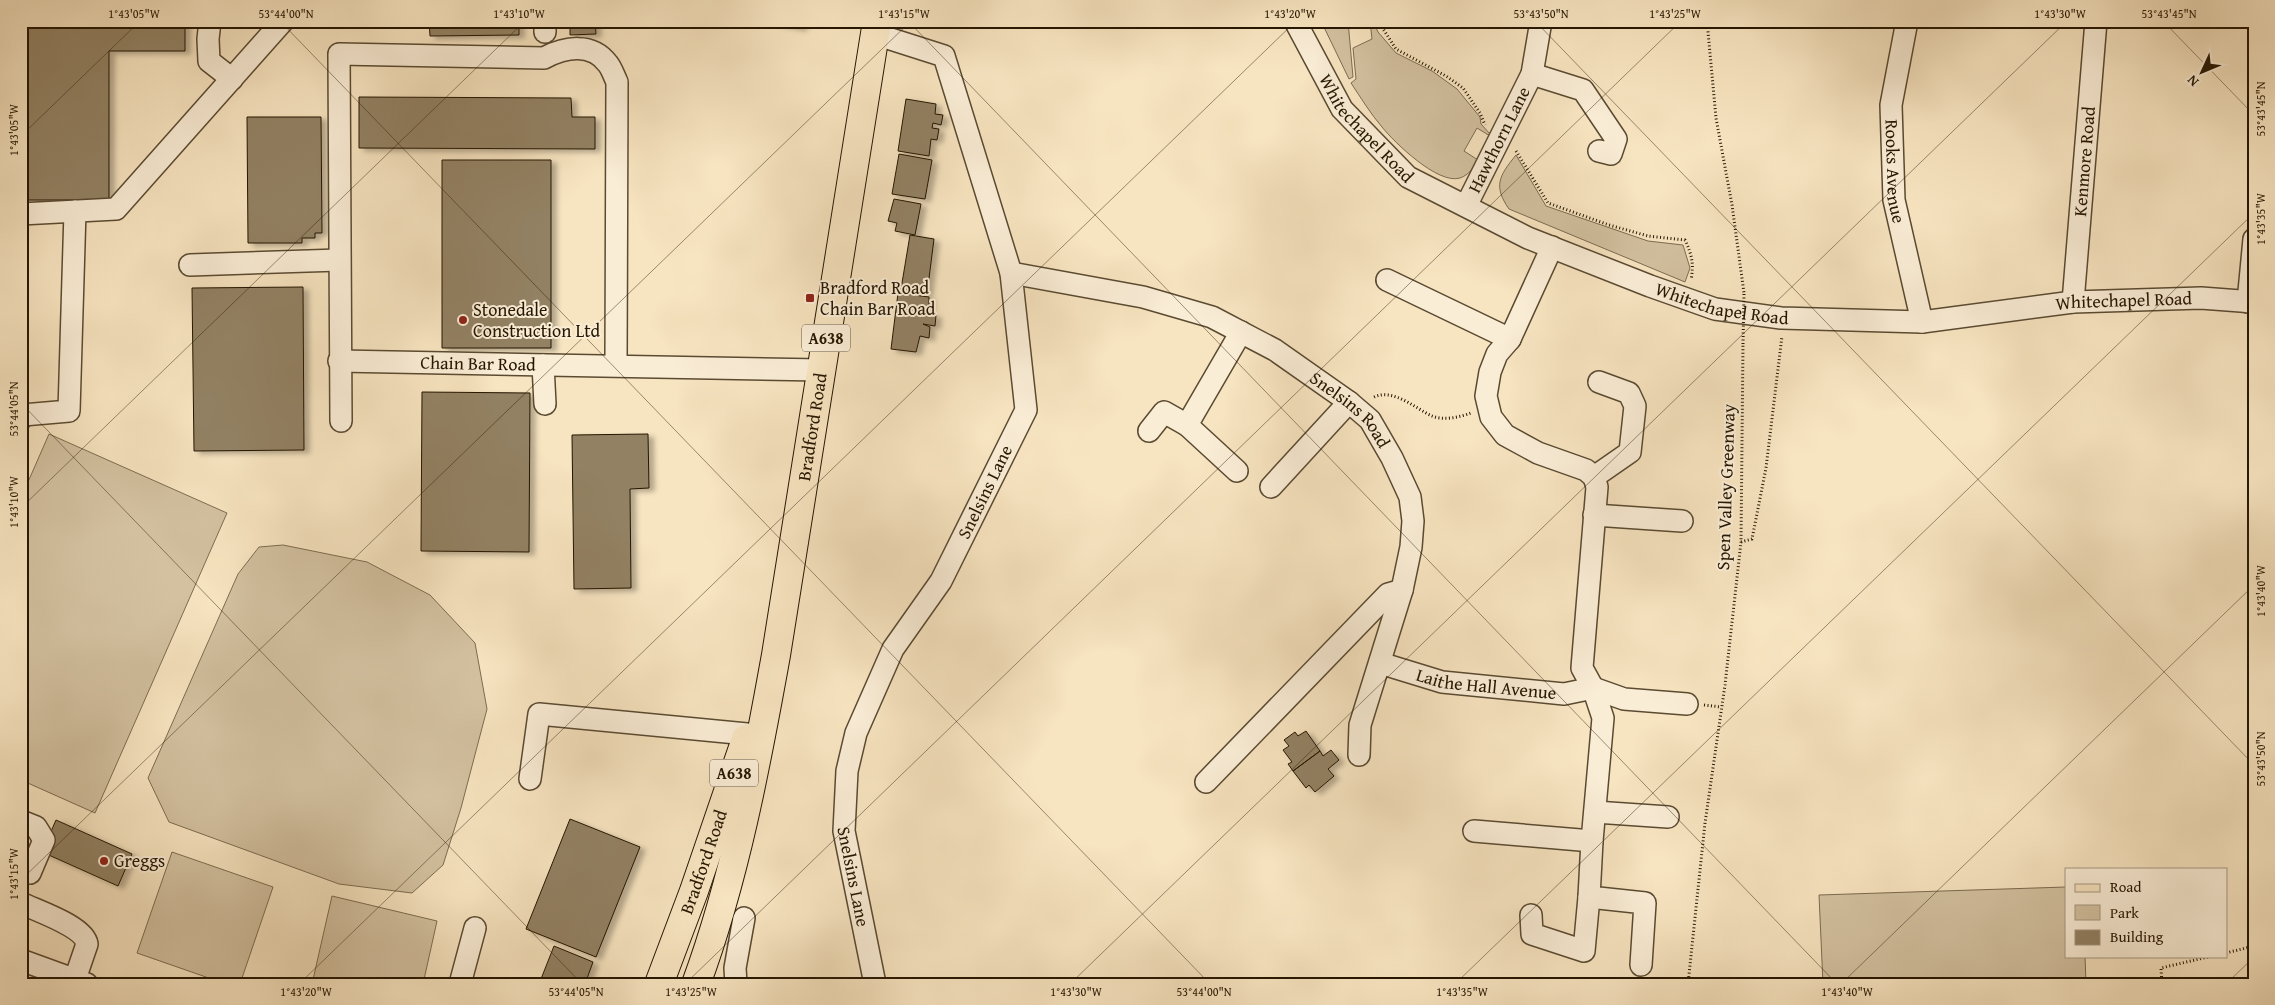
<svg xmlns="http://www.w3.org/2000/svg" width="2275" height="1005" viewBox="0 0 2275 1005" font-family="'Gentium Book Plus',serif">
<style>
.green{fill:#d3c1a0;stroke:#7c6c50}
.building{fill:#928164;stroke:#251601;filter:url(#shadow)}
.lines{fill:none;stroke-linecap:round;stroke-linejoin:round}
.minor-casing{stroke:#5a4a31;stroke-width:24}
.major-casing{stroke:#251601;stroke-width:30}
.path{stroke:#251601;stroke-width:3;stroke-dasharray:1 2.5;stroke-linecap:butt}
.minor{stroke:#faedd6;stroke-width:21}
.major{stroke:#f7e4c0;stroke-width:28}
.path-bridge{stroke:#251601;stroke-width:3;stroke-dasharray:1 2.5;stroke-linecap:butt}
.ticks{fill:none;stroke:#251601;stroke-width:1;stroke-opacity:0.45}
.poi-dot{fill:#8f2418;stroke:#faedd6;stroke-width:2}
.labels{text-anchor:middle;stroke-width:4;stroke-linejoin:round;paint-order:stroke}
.shield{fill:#faedd6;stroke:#655641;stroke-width:1}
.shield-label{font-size:16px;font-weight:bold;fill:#251601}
.street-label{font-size:18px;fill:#251601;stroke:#faedd6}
.poi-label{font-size:18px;fill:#251601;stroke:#faedd6;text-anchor:start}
.neatline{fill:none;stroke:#251601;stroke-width:2}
.ticks-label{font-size:12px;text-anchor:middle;fill:#251601}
</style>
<defs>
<filter id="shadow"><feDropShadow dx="5.5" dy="3" stdDeviation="2.5" flood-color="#0004"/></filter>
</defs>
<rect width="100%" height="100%" fill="#f7e4c0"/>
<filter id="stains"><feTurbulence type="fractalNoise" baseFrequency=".004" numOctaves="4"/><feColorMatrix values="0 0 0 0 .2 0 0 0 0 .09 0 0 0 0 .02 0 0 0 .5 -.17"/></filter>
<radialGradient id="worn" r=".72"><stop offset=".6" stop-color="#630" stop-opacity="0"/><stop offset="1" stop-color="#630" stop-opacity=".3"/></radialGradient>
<path class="green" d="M1321,21H1348L1353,77L1349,79Z
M1370,21H1373L1378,32L1396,53L1432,71L1457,89L1480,117L1481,124L1490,134V136L1477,128L1464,151L1478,160C1474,167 1469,175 1460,178C1438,185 1394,142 1382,127C1370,113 1361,98 1351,83L1356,79L1353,48L1372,39Z
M1516,155L1546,206L1648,241L1683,245L1690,268L1685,282L1509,209C1493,186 1499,176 1516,155Z
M49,434L227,513L95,813L21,780V498Z
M283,545L367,562L430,595L475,643L487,709L461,808L443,865L412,893L339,884L169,822L148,778L238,574L259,547Z
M172,852L273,887L240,984H226L137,953Z
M2066,887V956H2085L2086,984H1823L1819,895Z
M332,896L437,921L423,984H312Z"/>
<path class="building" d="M21,21H185V51H109V200H21Z
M429,21H519V35L430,36Z
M570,21H595L596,34L570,35Z
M767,21H802L801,28Z
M359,97L571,98L572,117H595V149L359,148Z
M906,99L936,104L935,114L943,115L941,125L933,123L932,128L939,129L937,140L931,139L929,156L898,151Z
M247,117H321L322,233H315V238H302V243H248Z
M899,154L932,160L925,199L892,194Z
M442,160H551V348H442Z
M894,199L921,204L915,235L895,231L897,223L888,221Z
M910,235L934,239L927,294L901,289Z
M303,287L304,450L194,451L192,288Z
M898,293L929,297V310H926L925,313L936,315L935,326L923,324L930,327L929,338L920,336L916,352L891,349Z
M422,392L530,393L529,552L421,551Z
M648,434L649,488L630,489L631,588L574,589L572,435Z
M1306,731L1320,751L1293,771L1288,764L1292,762L1283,750L1289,746L1284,740L1295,732L1298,736Z
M1331,750L1339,760L1328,769L1334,776L1315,792L1309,785L1306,788L1293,771L1320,751L1323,756Z
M570,819L640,847L596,957L526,929Z
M56,820L132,854L118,886L42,852Z
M554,946L593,962L585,984H539Z"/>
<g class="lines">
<defs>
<g id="minor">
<path d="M210,21L208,39L209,61L232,79"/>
<path id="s1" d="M1295,21L1342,109L1408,177L1528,238L1650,286L1715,309L1781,318L1922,322L2073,302L2201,298L2254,302"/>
<path id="s2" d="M1907,21L1891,105L1894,200L1922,322"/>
<path d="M545,32V21"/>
<path id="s3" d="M875,34L944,56L1011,273L1026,410L941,581L893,649L856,733L847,771L844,831L875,984"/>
<path d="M1532,74L1583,90L1616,139L1611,154L1599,151"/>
<path id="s4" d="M1466,206L1532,74L1541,21"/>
<path d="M21,214L116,209L283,21"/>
<path d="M1552,247L1510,339L1497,354L1490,372L1486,396L1491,417L1505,435L1538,453L1586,470L1594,477L1597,487L1582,668L1593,688L1603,718L1592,841L1589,897L1645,903L1641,965"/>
<path d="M190,265L339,260"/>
<path id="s5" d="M1011,273L1143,297L1212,317L1275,350L1349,402L1370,420L1392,458L1410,497L1413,521L1411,547L1402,590L1360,725L1359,755"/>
<path d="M1387,280L1510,339"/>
<path id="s6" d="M2073,302L2096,21"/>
<path d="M2248,302L2254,239"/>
<path id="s7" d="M339,361L821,370"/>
<path d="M543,365L545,404"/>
<path d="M21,419L23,415L69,411L75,211"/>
<path d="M341,421L339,54L544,58C565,47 592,42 608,64C612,69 614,76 617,82L616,365"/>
<path d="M1149,431L1164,412L1187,425"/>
<path d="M1237,471L1187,425L1241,332"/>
<path d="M1594,477L1630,452L1635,406L1629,393L1599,382"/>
<path d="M1271,487L1349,402"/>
<path d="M1594,515L1682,521"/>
<path id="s8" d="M1380,663L1442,682L1564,694L1593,688L1624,699L1687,704"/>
<path d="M530,779L539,714L747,734"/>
<path d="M1206,782L1388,594L1402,590"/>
<path d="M1595,812L1668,817"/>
<path d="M21,821L36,827L44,840L30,873"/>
<path d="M1474,831L1592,841"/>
<path d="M21,903C37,911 84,926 87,944L75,979"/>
<path d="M1531,915L1532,934L1584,951L1589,897"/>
<path d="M21,960L87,984"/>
<path d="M460,984L475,928"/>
<path d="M736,984L735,968L744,918"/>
</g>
<g id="major">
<path id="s9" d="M659,984L694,891L746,739"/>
<path id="s10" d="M696,984C735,878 756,766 776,655L877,21"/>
</g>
</defs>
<use href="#minor" class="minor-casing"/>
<use href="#major" class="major-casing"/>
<path class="path" d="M1378,21L1396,49L1446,76L1463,88L1480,113L1485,125
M1707,21L1716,118L1732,205L1744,293
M1516,151L1548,203L1609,225L1648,236L1685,240C1692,255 1694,264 1691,280
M1374,397C1394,388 1416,409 1432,416C1444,421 1460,417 1471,413
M1741,542L1752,539L1766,468L1782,336
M1704,705L1721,707
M2226,953L2254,946
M1688,984L1705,823L1725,685L1741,542L1743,344
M2162,984L2161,968L2212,956"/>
<use href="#minor" class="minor"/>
<use href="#major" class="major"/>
<path class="path-bridge" d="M1743,344L1744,294"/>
</g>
<path class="ticks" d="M280,21L1210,984M908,21L1837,984M1535,21L2254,765M2163,21L2254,115M21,136L140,21M21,403L582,984M21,508L525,21M21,880L911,21M299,984L1296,21M685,984L1681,21M1070,984L2067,21M1455,984L2254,213M1841,984L2254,585M2226,984L2254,957"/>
<g class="poi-dot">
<rect x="805" y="293" width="10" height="10" rx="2.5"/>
<circle cx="463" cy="320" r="5"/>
<circle cx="104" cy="861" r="5"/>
</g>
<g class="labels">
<g class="shield">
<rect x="802" y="324.5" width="48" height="27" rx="4"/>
<rect x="710" y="759.5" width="48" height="27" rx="4"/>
</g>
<g class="shield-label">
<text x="826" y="344">A638</text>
<text x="734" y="779">A638</text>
</g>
<g class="street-label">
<text dy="6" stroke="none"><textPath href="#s1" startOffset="130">Whitechapel Road</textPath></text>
<text dy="6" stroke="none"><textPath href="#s4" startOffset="74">Hawthorn Lane</textPath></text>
<text dy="6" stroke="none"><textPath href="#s6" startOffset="141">Kenmore Road</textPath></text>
<text dy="6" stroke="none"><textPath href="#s2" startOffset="152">Rooks Avenue</textPath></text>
<text dy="6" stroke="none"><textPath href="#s1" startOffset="535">Whitechapel Road</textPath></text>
<text dy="6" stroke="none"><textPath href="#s1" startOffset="940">Whitechapel Road</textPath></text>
<text dy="6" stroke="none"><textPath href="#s7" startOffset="139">Chain Bar Road</textPath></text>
<text dy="6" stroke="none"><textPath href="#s5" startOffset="374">Snelsins Road</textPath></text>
<text dy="6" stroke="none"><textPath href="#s10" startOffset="570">Bradford Road</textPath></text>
<text transform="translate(1726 487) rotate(-88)" y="6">Spen Valley Greenway</text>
<text transform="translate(985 492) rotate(-64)" y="6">Snelsins Lane</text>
<text dy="6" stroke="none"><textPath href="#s8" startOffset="109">Laithe Hall Avenue</textPath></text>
<text dy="6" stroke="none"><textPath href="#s9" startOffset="130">Bradford Road</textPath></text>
<text dy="6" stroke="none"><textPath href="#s3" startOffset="949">Snelsins Lane</textPath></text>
</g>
<g class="poi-label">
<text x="820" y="294">Bradford Road<tspan x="820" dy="21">Chain Bar Road</tspan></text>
<text x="473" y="316">Stonedale<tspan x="473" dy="21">Construction Ltd</tspan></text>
<text x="114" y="867">Greggs</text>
</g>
</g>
<rect width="2275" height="1005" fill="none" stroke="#f7e4c0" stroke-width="55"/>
<rect x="2065" y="868" width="162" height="90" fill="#faedd6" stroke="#a59781"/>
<rect x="2075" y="884" width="25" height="8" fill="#f7e4c0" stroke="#a59781"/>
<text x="2110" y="892" font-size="15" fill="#251601">Road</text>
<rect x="2075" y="905" width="25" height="15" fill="#d3c1a0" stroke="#a59781"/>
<text x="2110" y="918" font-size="15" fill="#251601">Park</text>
<rect x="2075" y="930" width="25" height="15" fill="#928164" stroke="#a59781"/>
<text x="2110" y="942" font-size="15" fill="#251601">Building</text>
<g transform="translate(2202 72) rotate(226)" stroke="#faedd6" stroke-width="4" paint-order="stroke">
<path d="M0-4L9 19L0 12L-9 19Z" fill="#251601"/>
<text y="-8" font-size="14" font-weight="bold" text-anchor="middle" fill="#251601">N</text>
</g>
<rect x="28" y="28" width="2220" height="950" class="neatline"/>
<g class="ticks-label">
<text x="134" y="18">1°43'05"W</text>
<text x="286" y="18">53°44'00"N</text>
<text x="519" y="18">1°43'10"W</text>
<text x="904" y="18">1°43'15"W</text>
<text x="1290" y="18">1°43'20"W</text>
<text x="1541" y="18">53°43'50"N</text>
<text x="1675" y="18">1°43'25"W</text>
<text x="2060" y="18">1°43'30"W</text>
<text x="2169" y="18">53°43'45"N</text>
<text transform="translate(2261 109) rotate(-90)" y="4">53°43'45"N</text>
<text transform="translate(14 130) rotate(-90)" y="4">1°43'05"W</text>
<text transform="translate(2261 219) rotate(-90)" y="4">1°43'35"W</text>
<text transform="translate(14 409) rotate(-90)" y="4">53°44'05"N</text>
<text transform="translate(14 502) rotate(-90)" y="4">1°43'10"W</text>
<text transform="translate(2261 591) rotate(-90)" y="4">1°43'40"W</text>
<text transform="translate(2261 759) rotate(-90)" y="4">53°43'50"N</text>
<text transform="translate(14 874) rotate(-90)" y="4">1°43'15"W</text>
<text x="306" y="996">1°43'20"W</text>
<text x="576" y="996">53°44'05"N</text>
<text x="691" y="996">1°43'25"W</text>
<text x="1076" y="996">1°43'30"W</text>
<text x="1204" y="996">53°44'00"N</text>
<text x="1462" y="996">1°43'35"W</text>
<text x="1847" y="996">1°43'40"W</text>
</g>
<rect width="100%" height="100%" filter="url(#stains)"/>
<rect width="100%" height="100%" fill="url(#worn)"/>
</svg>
